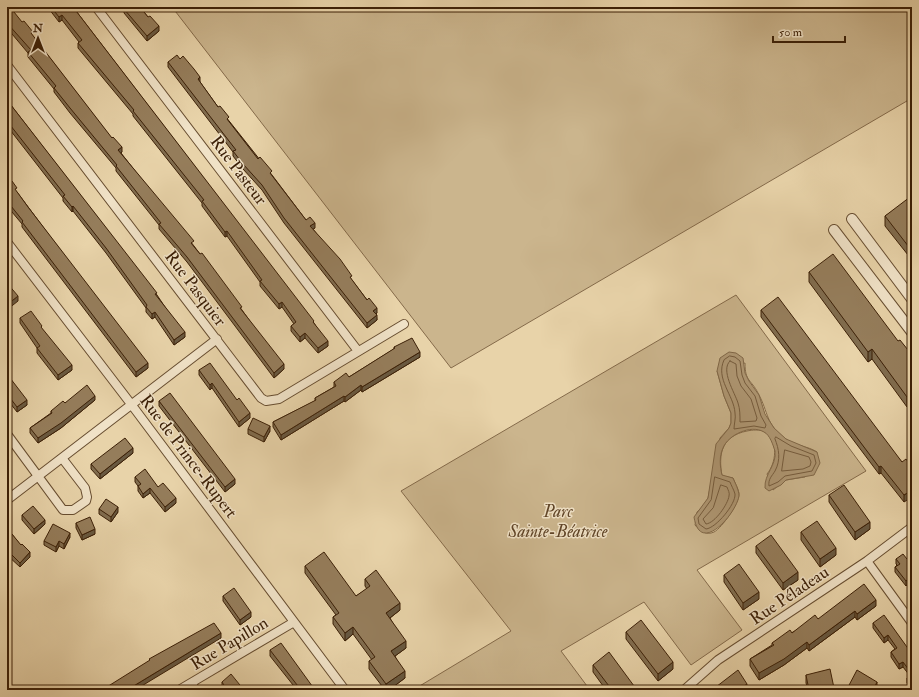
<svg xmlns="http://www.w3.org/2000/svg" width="919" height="697" viewBox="0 0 919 697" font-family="'IM FELL Double Pica',serif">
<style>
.green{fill:#cbb58d;stroke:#846a4a;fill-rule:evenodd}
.water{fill:#ae9672;stroke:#806747}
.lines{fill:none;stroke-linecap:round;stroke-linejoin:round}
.shore{stroke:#755b3c;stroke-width:1}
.minor-casing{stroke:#674d30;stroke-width:10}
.tertiary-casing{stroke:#674d30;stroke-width:12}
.minor{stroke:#f0e2c7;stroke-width:8}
.tertiary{stroke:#f0e2c7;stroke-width:10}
.wall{fill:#806c4e;stroke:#3c2007}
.shaded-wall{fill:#685840;stroke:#3c2007}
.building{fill:#957d5b;stroke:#3c2007}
.labels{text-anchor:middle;stroke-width:3;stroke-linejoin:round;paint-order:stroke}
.street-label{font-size:17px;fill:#3c2007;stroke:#f0e2c7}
.park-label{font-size:17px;font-style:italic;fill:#604528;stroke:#f0e2c7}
</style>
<rect width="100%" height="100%" fill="#e8d3a9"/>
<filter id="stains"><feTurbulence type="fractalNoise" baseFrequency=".005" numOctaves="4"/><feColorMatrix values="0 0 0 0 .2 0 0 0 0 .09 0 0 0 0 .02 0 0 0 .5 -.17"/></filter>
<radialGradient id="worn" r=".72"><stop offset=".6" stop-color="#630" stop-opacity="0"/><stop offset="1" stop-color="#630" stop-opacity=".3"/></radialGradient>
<path class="green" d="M172,7H912V98L451,368Z
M736,295L866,471L697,570L742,630L691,665L644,602L561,651L590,690H413L511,631L401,491ZM745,363C745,382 751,379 758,393C769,413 765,424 786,439C795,446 808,446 817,452L805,477L786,480L773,490L767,474C776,463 779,442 765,432C760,429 752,430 747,431C722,436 718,453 722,476L733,478C735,483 738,488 739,493C740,502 722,528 714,532C706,536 699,530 695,525L697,512L705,504L708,498L720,438L729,428L731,423V413L724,396L717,371Z"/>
<path class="water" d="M729,352L736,353L743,358L745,373L749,381L759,395L765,414L774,428L786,439L817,452L820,463L814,475L786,480L781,485L769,491L765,488C764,474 777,465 775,451C773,445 770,435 764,432C751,424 728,435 723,448C719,456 720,467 722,475L733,478C735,483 739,490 739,496C736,514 700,556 694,517L708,498L716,444L729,428L731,423V413L724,396L717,371L720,358Z"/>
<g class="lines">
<path class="shore" d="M730,356L735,357L740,361L742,375L745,383L755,396L761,416L766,425L765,428L754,426L734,429C734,424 736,418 735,413C734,395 715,379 724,360Z
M730,361L736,364L737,376L741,386L751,399L757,418L756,421L740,422C740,415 740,409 738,403C735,393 720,370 730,361Z
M776,437L791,446L814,455L816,463L812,471L785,476L778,482L769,486C768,479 772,476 775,471C781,460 779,449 775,439Z
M785,450L809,457L811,462L810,466L803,469L782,471Z
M715,477L730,482C731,485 734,490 735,494C736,504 716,528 706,529L699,524L698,518L711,500Z
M721,485L727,487C728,490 730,493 729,496C728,504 715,523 706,524L703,519L713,508Z"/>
<defs>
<path id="minor" d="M96,7L358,351
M7,65L261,398L266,401L279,399L404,324
M7,242L131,404L345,690
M7,434L63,510H73L86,501L87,497L85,488L62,458
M7,500L217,339
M867,561L912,623
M191,683L196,690
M179,690L294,622
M684,690L718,660L867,561L912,527"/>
<path id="tertiary" d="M852,219L912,299
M834,230L912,332"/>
</defs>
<use href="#minor" class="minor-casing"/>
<use href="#tertiary" class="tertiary-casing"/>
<use href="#minor" class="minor"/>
<use href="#tertiary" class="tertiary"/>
</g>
<path class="wall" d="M7,7L33,36L122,152L121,153L194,246L242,310L284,369L274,378L187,262L159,229V225L116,171V168L70,113L54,92V89L28,57V53L7,28Z
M49,7H73L314,323L328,346L318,353L305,338L300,342L291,331V326L294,324L282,307L279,309L260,286V282L227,236L225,237L202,206V203L133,116V114L78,48V43L79,42L62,20L59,22L49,9Z
M122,7H140L159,31L147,41L124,13V9Z
M180,59L200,82L218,107L272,175L306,220L315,228L313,229L377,313L376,314L377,320L367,328L284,223L262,190L243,169L233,156V152L168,67V62Z
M7,100L157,295L185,337L174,345L155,317L152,319L146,312V308L106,253L73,211L72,212L63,201V198L7,126Z
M7,182L17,192L148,368L136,377L22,227V224L7,206Z
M912,199V260L885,226V216Z
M809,272L912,355V404L907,407L872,359L868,362L809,282Z
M761,310L902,462L912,467L904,502L881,473L879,474L761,317Z
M20,318L42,329L72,370L58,380L37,353V348L20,323Z
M394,347L420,357L362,392L361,390L345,402L344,401L281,440L273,427V422L315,401V398L334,387V382L349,377L394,349Z
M199,370L237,400L250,418L239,427L212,388L210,390L199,375Z
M7,374L27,405L17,412L7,399Z
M95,400L61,428L38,443L30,433V428L51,413V411L65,403Z
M159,401L235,484L225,492L159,406Z
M248,429L270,431L264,442L248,434Z
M133,453L100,479L91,469V464Z
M135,477L158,487L176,503L165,512L150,493L143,498L138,491V486L135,482Z
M829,495L870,529L855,540L829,502Z
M99,509L118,512L111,522L99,514Z
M22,515L45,524L34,534L22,520Z
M76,523L95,534L82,540L76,528Z
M7,528L30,557L20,567L7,555Z
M801,532L836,555L820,567L801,540Z
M70,537L64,549L59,546L56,552L44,545V541Z
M756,546L798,580L783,590L756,553Z
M896,559H907L912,560V587L909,583L906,586L895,572V567L897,565L896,564Z
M305,566L356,596L367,589L365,586V579L400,610L390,618L406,648L395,656L405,678L389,690H385L369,669V661L372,660L353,634L345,641L333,624V617L336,615L305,573Z
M724,575L759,599L743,610L724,582Z
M223,596L251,617L240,625L223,601Z
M876,606L857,620L855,617L809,651L807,648L784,665L759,680L750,666V659L772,645V643L818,619Z
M873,623L912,654V689L907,683V678L910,676L903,667L899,669L891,657V652L895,649L888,640L884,643L873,628Z
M626,632L673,669L658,681L626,639Z
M270,650L315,690H297L270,656Z
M593,665L637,690H606L593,672Z
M806,675L834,690H808L806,683Z
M222,682L244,690H224L222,687Z"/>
<path class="shaded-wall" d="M62,15V20L59,22V17Z
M159,26V31L147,41V36Z
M200,77V82L198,84V79Z
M122,147V152L118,155V150Z
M73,206V211L72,212V207Z
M315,223V228L310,231V226Z
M227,231V236L225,237V232Z
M18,296V301L8,309V304Z
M282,302V307L279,309V304Z
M377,308V313L373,316V311Z
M155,312V317L152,319V314Z
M377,315V320L367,328V323Z
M185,332V337L174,345V340Z
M305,333V338L300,342V337Z
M328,341V346L318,353V348Z
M872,349V359L868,362V352Z
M420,352V357L362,392V387Z
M148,363V368L136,377V372Z
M284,364V369L274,378V373Z
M72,365V370L58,380V375Z
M212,383V388L210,390V385Z
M361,385V390L345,402V397Z
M912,394V404L907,407V397Z
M95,396V400L61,428L38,443V438Z
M344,396V401L281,440V435Z
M27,400V405L17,412V407Z
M250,413V418L239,427V422Z
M270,426V431L264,442V437Z
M133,448V453L100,479V474Z
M881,466V473L879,474V467Z
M235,479V484L225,492V487Z
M150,488V493L143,498V494Z
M912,490V497L904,502V495Z
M176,498V503L165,512V507Z
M118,507V512L111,522V517Z
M45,520V524L34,534V529Z
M870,522V529L855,540V532Z
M95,529V534L82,540V535Z
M70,533V537L64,549V544Z
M59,541V546L56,552V547Z
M836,548V555L820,567V559Z
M30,552V557L20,567V563Z
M798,572V580L783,590V583Z
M909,578V583L906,586V581Z
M759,592V599L743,610V603Z
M876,600V606L857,620V614Z
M400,603V610L386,621V613Z
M855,611V617L809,651V645Z
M251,612V617L240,625V620Z
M353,627V634L345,641V633Z
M221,633V638L135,690H127Z
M888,635V640L884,643V638Z
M406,641V648L391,659V651Z
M807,642V648L784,665L759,680V673Z
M673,662V669L658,681V674Z
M903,662V667L899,669V664Z
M405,671V678L389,690H386V684Z
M877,682V690H873Z
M747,684V690H738Z
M834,688V690H827Z"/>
<path class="building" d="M7,7H10L22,22L24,21L33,32L31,33L112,138L113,137L122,147L118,150L194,241L191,243L200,254L202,253L242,307L240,308L284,364L274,373L187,257L159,224L161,223L116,166L117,165L70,108L54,88L56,86L28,52L31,50L7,23Z
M51,7H73L314,321L313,322L328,341L318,348L305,333L300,337L291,326L296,322L282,302L279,304L260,281L262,280L227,231L225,232L202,201L204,200L133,111L134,110L78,43L82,40L62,15L59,17Z
M126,7H140L148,17L150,16L159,26L147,36L124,9Z
M177,55L180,59L183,56L194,69L200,77L198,79L218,107L220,106L229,117L227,119L258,159L260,157L272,171L270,173L306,220L310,217L315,223L310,226L340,259L352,276L350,277L367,300L369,298L377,308L373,311L377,315L367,323L284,218L262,185L243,164L233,151L236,150L168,62Z
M7,100L157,293L155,294L185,332L174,340L155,312L152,314L146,307L147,305L106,248L73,206L72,207L63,196L65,195L7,121Z
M12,181L17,188L15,189L28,207L148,363L136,372L22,222L23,221L7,201V182L8,184Z
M910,197L912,199V251L885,216Z
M833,254L898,341L900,340L912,355V394L907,397L872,349L868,352L809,272Z
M7,283L18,296L8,304L7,303Z
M778,297L902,462L906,459L912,467V490L904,495L881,466L879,467L761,310Z
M31,311L42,326L41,327L72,365L58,375L37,348L40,346L20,318Z
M412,338L420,352L362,387L361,385L345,397L344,396L281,435L273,422L316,400L315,398L336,386L334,382L346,373L349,377L395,348L394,347Z
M210,363L237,400L239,398L250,413L239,422L212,383L210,385L199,370Z
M7,374L27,400L17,407L7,394Z
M87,385L95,396L61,423L38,438L30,428L52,413L51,411L63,401L65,403Z
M170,393L235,479L225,487L159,401Z
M253,418L270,426L264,437L248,429Z
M125,438L133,448L100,474L91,464Z
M145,469L158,487L163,483L176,498L165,507L150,488L143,494L138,486L141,484L135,477Z
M844,485L870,522L855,532L829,495Z
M106,499L118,507L111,517L99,509Z
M33,506L45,520L34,529L22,515Z
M90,517L95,529L82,535L76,523Z
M817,521L836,548L820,559L801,532Z
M53,524L70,533L64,544L59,541L56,547L44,541Z
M7,528L21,545L22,544L30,552L20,563L7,550Z
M771,535L798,572L783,583L756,546Z
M324,552L356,596L370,586L365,579L376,570L400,603L386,613L406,641L391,651L405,671L386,684L369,661L375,657L353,627L345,633L333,617L339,613L305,566Z
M903,554L907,559L909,556L912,560V583L909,578L906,581L895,567L900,564L896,559Z
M739,564L759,592L743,603L724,575Z
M864,584L876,600L857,614L855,611L809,645L807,642L784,659L759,673L750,659L774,645L772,643L790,630L792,633L815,615L818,619Z
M234,588L251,612L240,620L223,596Z
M884,615L912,654V674L903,662L899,664L891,652L897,648L888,635L884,638L873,623Z
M641,620L673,662L658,674L626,632Z
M214,623L221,633L127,690H102L150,660L149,659Z
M281,643L315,690H301L270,650Z
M609,652L637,690H612L593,665Z
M830,669L834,688L827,690H809L806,675Z
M738,670L747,684L738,690H712Z
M857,670L877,682L873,690H848L847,689Z
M231,674L244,690H227L222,682Z
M912,674V684L907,678Z
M790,686L793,690H785Z"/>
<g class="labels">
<g class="street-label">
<text transform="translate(239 170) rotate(53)" y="6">Rue Pasteur</text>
<text transform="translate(196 288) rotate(53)" y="6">Rue Pasquier</text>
<text transform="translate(189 456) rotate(53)" y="6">Rue de Prince-Rupert</text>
<text transform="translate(789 595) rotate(-34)" y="6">Rue Péladeau</text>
<text transform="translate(229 643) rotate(-31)" y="6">Rue Papillon</text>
</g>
<g class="park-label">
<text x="558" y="517">Parc<tspan x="558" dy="20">Sainte-Béatrice</tspan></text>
</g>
</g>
<rect width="919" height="697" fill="none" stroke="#e8d3a9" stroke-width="24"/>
<rect x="8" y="8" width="903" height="681" fill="none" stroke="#3c2007" stroke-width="2"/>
<rect x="12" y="12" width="895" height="673" fill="none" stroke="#3c2007"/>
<g transform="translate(38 38)" stroke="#f0e2c7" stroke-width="3" paint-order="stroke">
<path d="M0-3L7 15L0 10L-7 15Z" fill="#3c2007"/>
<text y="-6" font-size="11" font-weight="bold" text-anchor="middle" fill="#3c2007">N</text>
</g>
<path d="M773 36v6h72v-6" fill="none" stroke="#3c2007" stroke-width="2"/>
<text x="779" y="36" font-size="12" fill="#3c2007" stroke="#f0e2c7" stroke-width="3" paint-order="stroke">50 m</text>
<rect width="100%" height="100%" filter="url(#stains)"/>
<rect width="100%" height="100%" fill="url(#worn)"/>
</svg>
